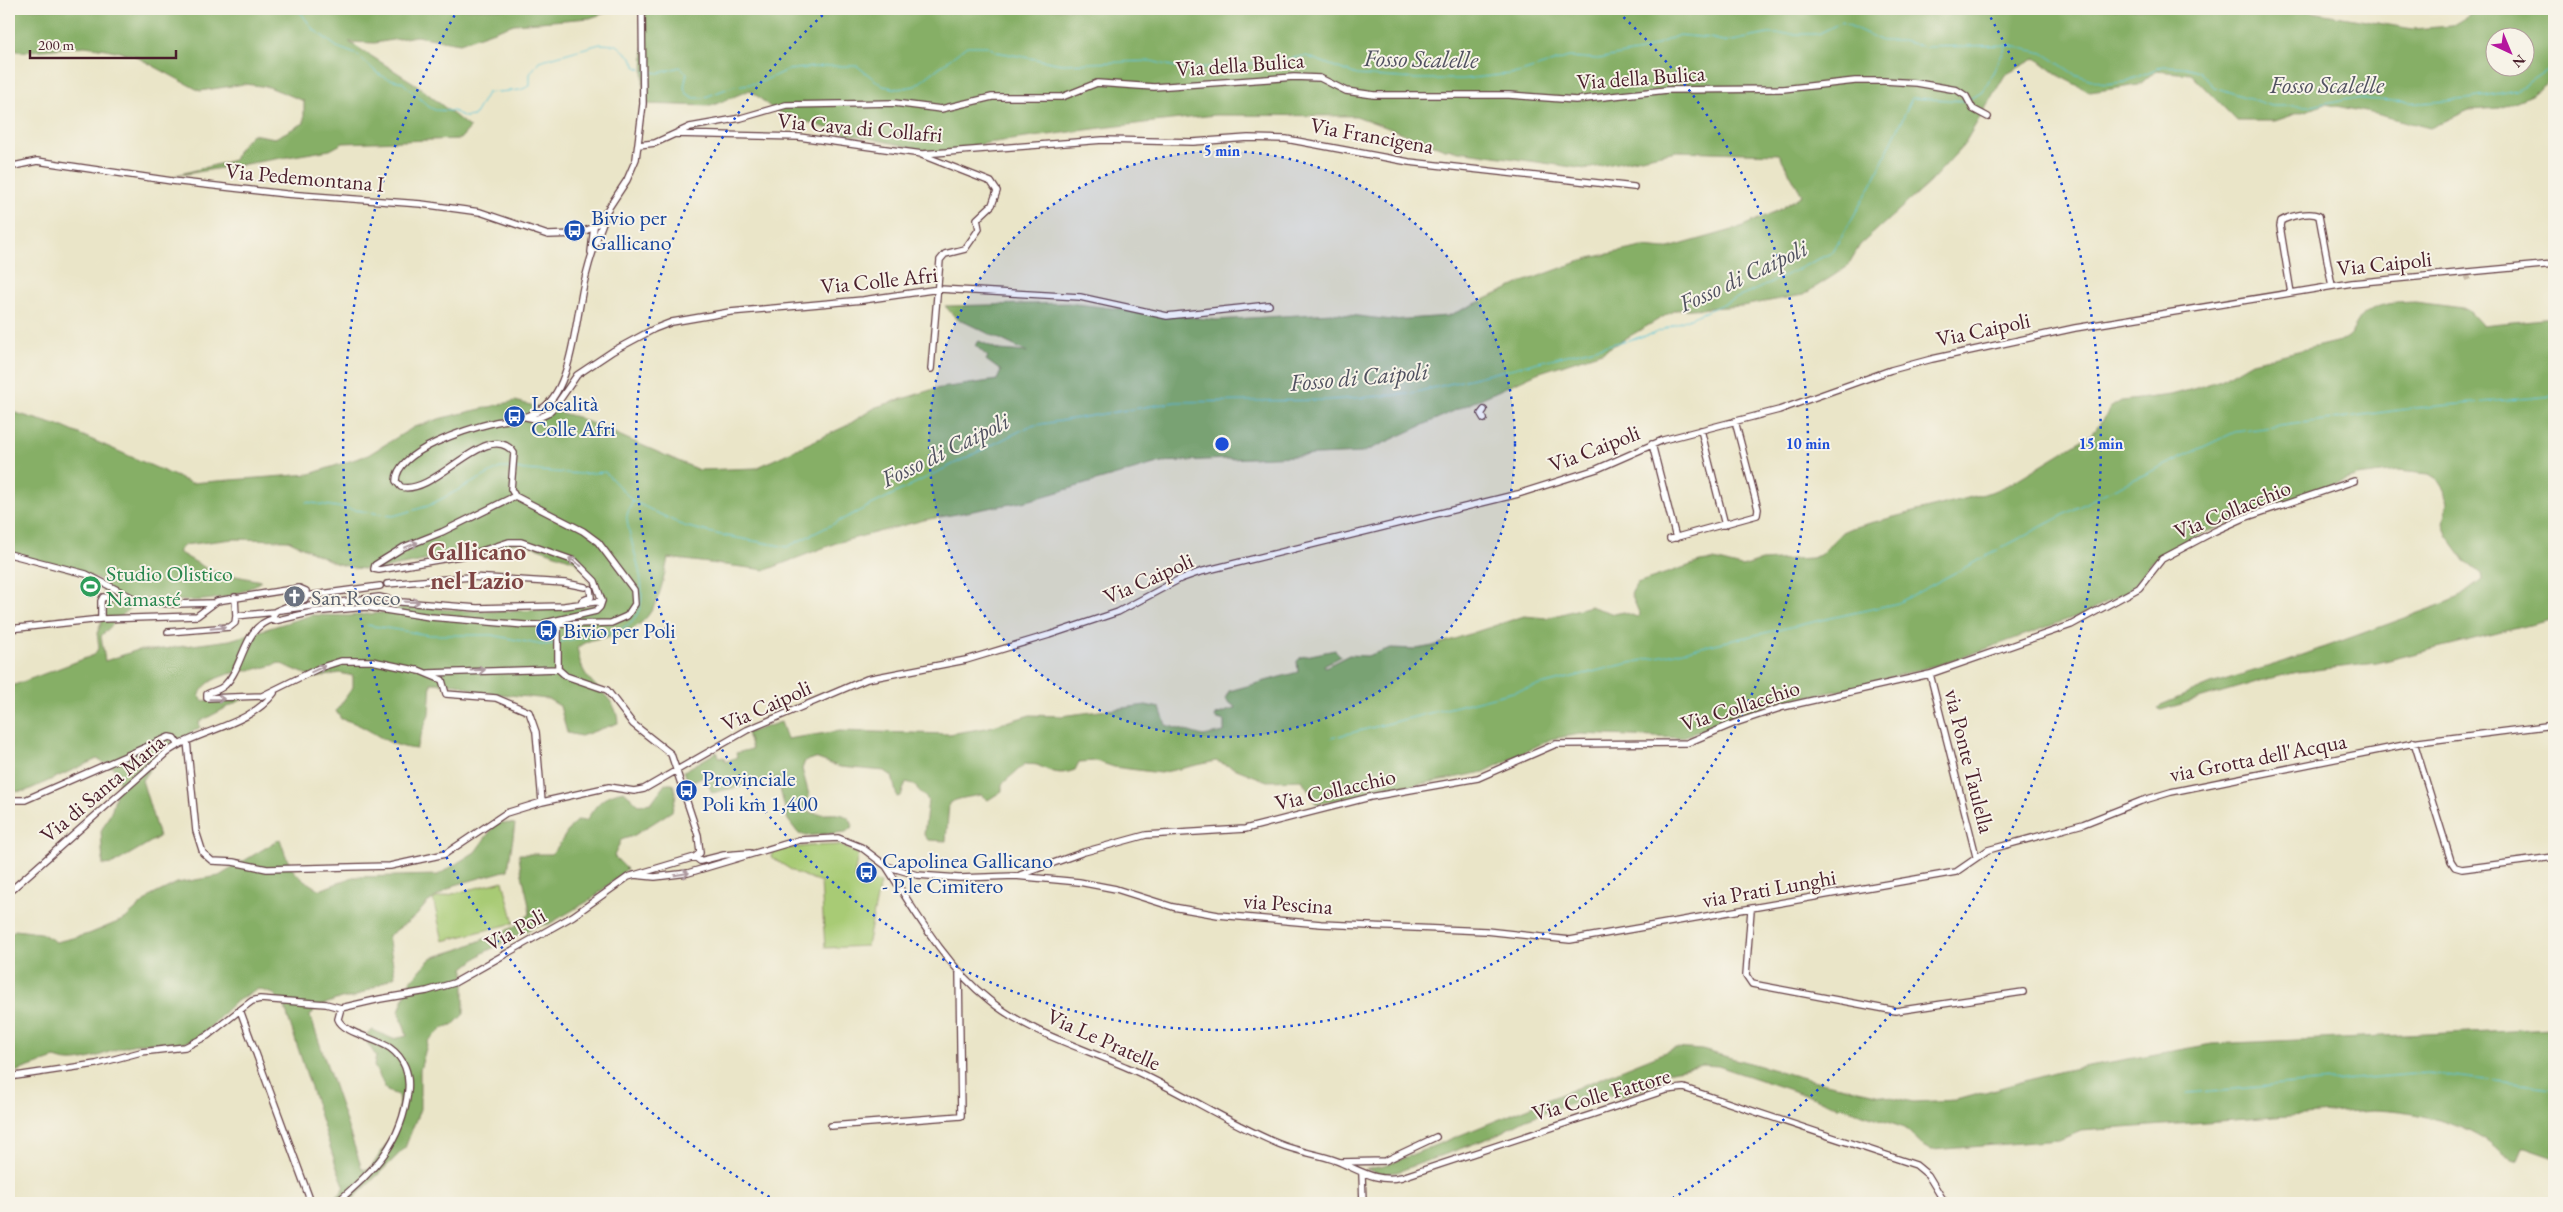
<svg xmlns="http://www.w3.org/2000/svg" width="2563" height="1212" viewBox="0 0 2563 1212" font-family="'EB Garamond',serif">
<style>
.green{fill:#a8cb75;stroke:#797550}
.forest{fill:#86af66;stroke:#686748;fill-rule:evenodd}
.lines{fill:none;stroke-linecap:round;stroke-linejoin:round}
.stream{stroke:#5ec6da;stroke-width:1}
.minor-tunnel{stroke:#cabda9;stroke-width:5.5;stroke-dasharray:5.5 3;stroke-linecap:butt}
.minor-casing{stroke:#623d43;stroke-width:8}
.minor{stroke:#fff;stroke-width:5.5}
.oneway{stroke:#ae9aa0}
.ring{fill:none;stroke:#1d4ed8;stroke-width:2.5;stroke-dasharray:2.5 5}
.labels{text-anchor:middle;stroke-width:4;stroke-linejoin:round;paint-order:stroke}
.street-label{font-size:22px;fill:#4a1f2b;stroke:#f7f3e8}
.transit-label{font-size:22px;fill:#164399;stroke:#f7f3e8;text-anchor:start}
.leisure-label{font-size:22px;fill:#27864d;stroke:#f7f3e8;text-anchor:start}
.worship-label{font-size:22px;fill:#5b616d;stroke:#f7f3e8;text-anchor:start}
.water-label{font-size:24px;font-style:italic;fill:#505160;stroke:#f7f3e8}
.quarter-label{font-size:25px;font-weight:bold;fill:#7f4645;stroke:#f7f3e8}
.centre{fill:#1d4ed8;stroke:#f7f3e8;stroke-width:2.5}
.ring-label{font-size:15px;text-anchor:middle;font-weight:bold;fill:#1d4ed8;stroke:#f7f3e8;stroke-width:4;stroke-linejoin:round;paint-order:stroke}
</style>
<rect width="100%" height="100%" fill="#f7f3e8"/>
<filter id="ink" filterUnits="userSpaceOnUse"><feTurbulence type="fractalNoise" baseFrequency=".02" numOctaves="2"/><feDisplacementMap in="SourceGraphic" scale="10" xChannelSelector="R" yChannelSelector="G"/><feConvolveMatrix kernelMatrix="1 2 1 2 8 2 1 2 1" color-interpolation-filters="sRGB"/></filter>
<filter id="wash" filterUnits="userSpaceOnUse"><feTurbulence type="fractalNoise" baseFrequency=".0096" numOctaves="4" result="noise"/><feDisplacementMap in="SourceGraphic" scale="20" xChannelSelector="R" yChannelSelector="G"/><feGaussianBlur stdDeviation="1.12" result="paint"/><feColorMatrix in="noise" values="0 0 0 0 0 0 0 0 0 0 0 0 0 0 0 0 0 1.4 0 .05"/><feComposite in="paint" operator="in"/></filter>
<g filter="url(#wash)">
<rect width="100%" height="100%" fill="#eae5c8"/>
<path class="green" d="M839,845L858,854L854,877L880,883L867,946L825,948L821,882L796,873L771,857L773,850L809,846Z
M503,881L514,923L443,941L433,899Z"/>
<path class="forest" d="M9,9H617L590,18L514,24L460,43L416,36L375,43L349,42L417,85L470,128L460,139L343,143L330,150L173,176L234,160L240,147L252,134L275,138L304,123V101L269,87L244,84L200,91L133,55L106,49L85,46L22,52L9,49Z
M644,9H2153L2200,12L2234,9H2295L2413,29L2451,26L2481,9H2554V77L2531,95L2500,108L2469,110L2430,128L2376,114L2326,104L2275,121H2237L2191,74L2155,71L2139,85L2090,92L2061,77L2036,58L2005,75L1963,146L1929,183L1860,245L1847,267L1803,295L1742,306L1675,310L1602,352L1537,373L1362,453L1161,462L1027,501L924,520L836,543L766,570L668,558C661,591 656,626 616,635C602,639 590,637 577,648C579,654 579,661 582,667C591,689 617,695 618,723L581,736L567,733L560,706L548,699L479,692L458,684L431,683L429,714L416,749C382,746 370,725 341,719L336,711L353,687V676L340,673L315,678L279,663C257,673 209,668 199,696L204,701L222,697L243,699L199,722L200,727L162,752L142,780L159,837L113,864L103,865L101,831L112,810L119,780L114,768L97,759L26,791L9,792V687L94,655L99,647L97,633L105,615L102,580L9,554V411L63,427L191,483L310,474L368,455L414,427L442,418L515,401L577,417L699,470L756,468L846,426L876,407L934,389L997,380L1001,371L986,360L988,357L975,345L979,341L999,350L1027,352L956,318L945,306L1068,303L1216,320L1332,313L1392,320L1448,316L1523,282L1589,258L1642,247L1665,249L1736,229L1779,210L1802,195L1779,154L1676,151L1586,169L1445,149L1356,116L1215,115L1101,128L988,143L939,153L835,131L775,111L750,90L711,106L643,104ZM2496,38H2526V68H2496ZM233,539L288,540L335,563L354,568L377,570L521,542L575,561L599,588L598,604C546,612 493,613 439,609L436,605H411L390,612L349,616L312,615L230,640L155,650H138L105,661L101,636L139,599C180,601 227,606 261,581L211,571L178,552L184,545Z
M2415,302L2463,308L2469,311L2482,325L2554,318V619L2377,663L2298,672L2267,679L2161,710L2158,708L2161,705L2211,684L2283,662L2438,606L2461,596L2482,580L2481,574L2466,562L2447,536L2443,523L2447,502L2444,490L2437,479L2429,474L2398,471L2357,476L2195,536L2152,562L2131,589L2086,613L1952,661L1842,690L1781,702L1680,738L1580,734L1551,739L1484,772L1317,804L1302,780L1267,781L1216,761L1160,773L1114,767L1096,761L1079,762L1075,770C1059,776 1052,772 1037,765C1033,764 1029,765 1025,764L1002,784V791L988,800L981,795C970,797 958,798 949,803L946,841L928,840L924,835L928,800L913,784L906,782L901,796L897,797L892,776L885,771L840,767L815,758L805,761L802,769L809,795L805,807C814,824 846,802 853,826L846,832L806,836L798,833L788,820L777,778L712,793L705,777L688,782L684,771L717,752L720,758L724,757L725,762L737,757L736,753L752,749L747,733L781,722L787,739L839,731L949,734L986,728L1030,715L1061,716L1146,705L1160,708L1166,725L1203,736L1224,732V721L1215,718L1216,715L1236,708L1225,699L1229,691L1298,672L1297,661L1301,657L1335,650L1341,656L1324,665L1325,667L1349,655L1367,656L1391,648L1416,649L1433,646L1524,616L1547,618L1590,606L1614,614L1624,612L1637,617L1640,615L1631,594L1637,583L1700,562L1714,560L1742,567L1761,561L1811,558L1820,555L1842,532L1851,528L1991,492L2010,484L2090,435L2104,419L2110,408L2121,401L2171,395L2193,389L2221,380L2252,362L2340,341C2352,336 2353,329 2360,319C2373,302 2397,303 2415,302Z
M665,784H673L676,795L672,811L633,836L621,840L614,856L627,869L592,899L549,924L536,926L483,953L464,968V1014L454,1024L443,1028L428,1041L420,1070V1109L405,1148L349,1203H329L341,1193L344,1185L336,1165L285,1008L274,994L258,989C250,994 241,998 234,1003C222,1013 211,1029 197,1037C178,1049 157,1040 137,1044C109,1048 83,1069 55,1058L9,1074V935L15,930L41,933L56,942L89,934L125,919L151,896L177,883L219,876L280,839C290,869 292,874 320,890L353,877L438,875L475,852L497,822L515,824L508,870L455,885L427,903L416,916L388,936L395,976L353,998H341L320,1006L310,1015L362,1169L369,1170C386,1146 402,1125 398,1095L387,1091L374,1066L376,1056L368,1044L366,1035L373,1030L393,1039L407,1036L399,1011L402,1003L410,982L431,958L457,950L514,927L530,914C528,893 520,874 519,854H551C562,844 566,830 577,820L586,821C596,804 605,794 624,791L639,805L651,803Z
M2554,1028V1158L2525,1148H2522L2517,1160L2514,1161C2502,1157 2494,1145 2483,1139C2450,1119 2410,1111 2372,1110L2081,1131L2059,1140L1932,1150C1918,1147 1915,1134 1902,1127L1718,1066L1703,1065L1667,1072L1665,1083L1620,1096L1601,1094L1526,1119L1492,1137L1397,1172L1382,1174L1366,1169L1384,1166L1675,1048L1702,1050L1812,1080L1913,1102L1956,1100L2061,1071L2212,1044Z"/>
<g class="lines">
<path class="stream" d="M292,9L301,13L313,29L337,47L358,55L377,73L386,78L402,82L429,107L435,110L453,111L465,117L474,116L487,93L520,90L530,86V74L539,61L600,44L617,45L632,58L636,67L641,69
M645,71L659,73L680,67L687,73L684,87L686,93L694,98H703L734,86L759,83L787,70L824,66H857L883,86L898,89L915,86L967,46H987L997,52L1062,64L1151,61L1184,69L1256,63L1306,56L1357,75L1416,79H1464L1518,73L1569,57L1598,59L1641,51L1679,35L1710,38L1727,42L1768,34H1818L1842,22L1882,41H1903L1926,47L2007,45L2043,53L2074,74L2105,84L2125,82L2163,66L2185,67L2199,71L2214,87L2272,106H2311L2350,98L2422,103L2468,99L2517,90L2554,65
M1969,99L1983,92L2007,45
M514,469L580,474L605,472L633,501
M306,502L393,516L428,506L500,468H510
M367,625L429,635H492L542,645L557,643
M560,642C578,637 597,638 614,632C665,614 631,556 627,519C626,514 631,506 633,501L684,526L721,535L787,547L1030,426L1175,402L1329,400L1408,394L1653,334L1751,292L1833,252L1873,182L1912,98L1966,101
M1331,738L1608,668L1898,603L2101,495L2235,432L2415,408L2554,396
M2187,1093L2427,1073L2554,1088"/>
</g>
</g>
<g filter="url(#ink)">
<g class="lines">
<path class="minor-tunnel" d="M2464,268L2469,280"/>
<defs>
<path id="minor" d="M675,134L799,137L922,154L1103,140L1193,142L1248,138L1286,139L1409,162L1634,187
M639,145L655,143L690,127L741,118L786,105L894,103L941,109L992,97H1062L1097,83L1154,87L1294,77L1320,78L1346,91L1374,95H1509L1576,100L1667,90L1783,89L1855,81H1884L1917,83L1957,90L1966,96L1973,109L1988,117
M922,155L991,182L997,191L992,205L977,219L979,229L965,249L945,254L940,260L931,369
M9,167L37,161L172,181L286,194L421,204L480,212L548,235L577,234L592,228L600,221L627,180L636,159L643,104L642,9
M591,252L594,227
M2291,293L2280,226L2281,221C2289,216 2311,211 2319,216L2332,286
M526,417L536,419L547,414L557,404L577,375L613,351L654,329L672,322L730,312L863,300L939,289L1080,297L1167,316L1269,305
M1484,419L1481,414L1484,410
M1701,430L1725,525
M1652,444L1676,538
M515,496L511,489L514,453C488,417 436,496 401,487L396,481C396,450 471,428 496,422C513,418 529,419 543,408C573,386 576,314 585,279C590,259 597,237 605,217
M515,496L442,532L404,547L375,565L374,569L379,570L472,554L509,542H521L575,561L595,581L602,601
M1670,539L1757,515L1758,509L1735,421
M9,554L86,574L141,602
M387,584L471,577L565,583L585,587
M306,596L380,586
M235,597L236,616L275,612
M582,601L591,597L590,589
M139,602L175,604L212,603
M280,610L379,597L401,602L477,608L564,606L602,601
M101,619V601L103,597L130,600
M273,619C243,626 244,667 225,685C220,690 213,691 207,694V698L262,696L319,668L341,661H372L420,671
M545,623L596,611L600,607L602,601
M9,629L101,619L197,616L217,601L299,588L306,591L305,599L276,611L273,615L274,621L313,612L366,607L430,617L525,625L611,623L627,616L635,604L634,590L598,542L583,531L515,496
M168,632L230,627L235,623L236,616
M418,670L442,680L446,694L496,698L529,712L536,732L542,802L609,787L634,791L644,789L747,730L867,679L966,660L1049,635L1118,612L1180,579L1200,572L1518,494L1597,469L1663,440L1779,410L1891,370L1932,359L2075,328L2352,283L2554,264
M429,673L558,669
M1930,674L1976,856
M187,741L196,831L203,853L212,861L233,862L267,869L390,866L445,854L506,813L542,802
M2414,742L2451,861L2455,867L2462,869L2554,857
M9,800H25L169,737L174,738L179,745
M695,857L700,861L724,855L750,853
M886,866C916,913 945,965 989,1000C1030,1034 1084,1048 1131,1069C1182,1092 1228,1123 1279,1144C1298,1152 1319,1154 1337,1161C1359,1170 1377,1183 1402,1177L1666,1090L1684,1088L1916,1165L1928,1175L1945,1203
M634,875L655,877L688,873L799,840L838,838L861,847L886,866L917,875L959,878L1015,876L1079,882L1116,889L1173,907L1218,915L1321,924L1486,931L1570,940L1956,872L1988,850L2083,824L2141,801L2171,792L2419,742L2554,725
M1020,875L1084,852L1146,835L1245,829L1370,797L1478,778L1556,744L1687,743L1735,723L1783,707L1930,674L2071,625L2139,588L2162,559L2215,531L2244,518L2354,481
M9,892L166,753C199,729 248,727 274,693
M1751,910L1746,975L1752,984L1896,1011L2023,992
M9,1077L96,1064L141,1052L185,1047L207,1036L240,1010
M831,1126L961,1116L959,971
M1340,1162L1385,1161L1436,1137
M1362,1174L1363,1203
M309,1197L240,1010L252,1001L260,999L326,1004L341,1008
M336,1203C374,1170 402,1144 408,1091C410,1074 404,1058 390,1048C376,1038 343,1033 338,1019L341,1008L380,999L427,991L454,983L573,916L628,877L695,857L700,853L698,835L671,754L633,724L607,690L566,676L558,669V625"/>
</defs>
<use href="#minor" class="minor-casing"/>
<use href="#minor" class="minor"/>
</g>
<defs><path id="oneway-shaft" d="M-6 0H5M1.5-3L5.5 0L1.5 3" fill="none" stroke-width="1.6" stroke-linecap="round" stroke-linejoin="round" transform="scale(1.25)"/></defs>
<g class="oneway">
<use href="#oneway-shaft" transform="translate(411 545) rotate(-22)"/>
<use href="#oneway-shaft" transform="translate(575 562) rotate(-146)"/>
<use href="#oneway-shaft" transform="translate(412 602) rotate(1)"/>
<use href="#oneway-shaft" transform="translate(218 628) rotate(-5)"/>
<use href="#oneway-shaft" transform="translate(318 669) rotate(-25)"/>
<use href="#oneway-shaft" transform="translate(478 670) rotate(-3)"/>
<use href="#oneway-shaft" transform="translate(217 699) rotate(-1)"/>
<use href="#oneway-shaft" transform="translate(682 874) rotate(-9)"/>
</g>
</g>
<circle cx="1222" cy="444" r="293" fill="#1d4ed8" fill-opacity=".12"/>
<g class="ring">
<circle cx="1222" cy="444" r="293"/>
<path d="M1618 12A586 586 0 1 1 826 12"/>
<path d="M776 1201A879 879 0 0 1 457 11M1987 11A879 879 0 0 1 1668 1201"/>
</g>
<defs>
<symbol id="bus-disc" viewBox="-11 -11 22 22"><circle r="9.5" fill="#1a4fb4" stroke="#f7f3e8"/><path d="M-5-6H5V4H4V6H2V4H-2V6H-4V4H-5ZM-3.5-4V0h7V-4ZM-3.5 1.2v1.5H-2V1.2ZM2 1.2v1.5H3.5V1.2Z" fill="#fff"/></symbol>
<symbol id="stadium-disc" viewBox="-11 -11 22 22"><circle r="9.5" fill="#2e9e5b" stroke="#f7f3e8"/><path d="M0-5a6.5 5 0 1 0 0 10a6.5 5 0 1 0 0-10ZM-3.5-1.8h7v3.6h-7Z" fill="#fff"/></symbol>
<symbol id="church-disc" viewBox="-11 -11 22 22"><circle r="9.5" fill="#6b7280" stroke="#f7f3e8"/><path d="M-1.2-6h2.4v3.5h3.3v2.4h-3.3V6h-2.4V-.1h-3.3v-2.4h3.3Z" fill="#fff"/></symbol>
</defs>
<g fill-rule="evenodd">
<use href="#bus-disc" x="562" y="218" width="25" height="25"/>
<use href="#bus-disc" x="502" y="404" width="25" height="25"/>
<use href="#stadium-disc" x="78" y="574" width="25" height="25"/>
<use href="#church-disc" x="282" y="584" width="25" height="25"/>
<use href="#bus-disc" x="534" y="618" width="25" height="25"/>
<use href="#bus-disc" x="674" y="778" width="25" height="25"/>
<use href="#bus-disc" x="854" y="860" width="25" height="25"/>
</g>
<g class="labels">
<g class="street-label">
<text transform="translate(1240 64) rotate(-4)" y="8">Via della Bulica</text>
<text transform="translate(1641 77) rotate(-4)" y="8">Via della Bulica</text>
<text transform="translate(860 127) rotate(5)" y="8">Via Cava di Collafri</text>
<text transform="translate(1372 135) rotate(10)" y="8">Via Francigena</text>
<text transform="translate(305 177) rotate(5)" y="8">Via Pedemontana I</text>
<text transform="translate(2384 263) rotate(-6)" y="8">Via Caipoli</text>
<text transform="translate(879 280) rotate(-6)" y="8">Via Colle Afri</text>
<text transform="translate(1983 329) rotate(-12)" y="8">Via Caipoli</text>
<text transform="translate(1594 448) rotate(-21)" y="8">Via Caipoli</text>
<text transform="translate(2232 509) rotate(-22)" y="8">Via Collacchio</text>
<text transform="translate(1148 578) rotate(-24)" y="8">Via Caipoli</text>
<text transform="translate(766 705) rotate(-24)" y="8">Via Caipoli</text>
<text transform="translate(1740 705) rotate(-18)" y="8">Via Collacchio</text>
<text transform="translate(2258 757) rotate(-11)" y="8">via Grotta dell'Acqua</text>
<text transform="translate(1970 761) rotate(76)" y="8">via Ponte Taulella</text>
<text transform="translate(102 788) rotate(-40)" y="8">Via di Santa Maria</text>
<text transform="translate(1335 789) rotate(-13)" y="8">Via Collacchio</text>
<text transform="translate(1769 888) rotate(-10)" y="8">via Prati Lunghi</text>
<text transform="translate(1288 903) rotate(4)" y="8">via Pescina</text>
<text transform="translate(515 929) rotate(-29)" y="8">Via Poli</text>
<text transform="translate(1104 1039) rotate(24)" y="8">Via Le Pratelle</text>
<text transform="translate(1601 1094) rotate(-16)" y="8">Via Colle Fattore</text>
</g>
<g class="transit-label">
<text x="591" y="225">Bivio per<tspan x="591" dy="25">Gallicano</tspan></text>
<text x="531" y="411">Località<tspan x="531" dy="25">Colle Afri</tspan></text>
<text x="563" y="638">Bivio per Poli</text>
<text x="702" y="786">Provinciale<tspan x="702" dy="25">Poli km 1,400</tspan></text>
<text x="882" y="868">Capolinea Gallicano<tspan x="882" dy="25">- P.le Cimitero</tspan></text>
</g>
<g class="leisure-label">
<text x="106" y="581">Studio Olistico<tspan x="106" dy="25">Namasté</tspan></text>
</g>
<g class="worship-label">
<text x="311" y="605">San Rocco</text>
</g>
<g class="water-label">
<text transform="translate(1421 59) rotate(1)" y="8">Fosso Scalelle</text>
<text x="2327" y="93">Fosso Scalelle</text>
<text transform="translate(1743 276) rotate(-25)" y="8">Fosso di Caipoli</text>
<text transform="translate(1359 377) rotate(-5)" y="8">Fosso di Caipoli</text>
<text transform="translate(945 450) rotate(-26)" y="8">Fosso di Caipoli</text>
</g>
<g class="quarter-label">
<text x="477" y="560">Gallicano<tspan x="477" dy="29">nel Lazio</tspan></text>
</g>
</g>
<circle cx="1222" cy="444" r="8" class="centre"/>
<g class="ring-label">
<text x="1222" y="156">5 min</text>
<text x="1808" y="449">10 min</text>
<text x="2101" y="449">15 min</text>
</g>
<rect width="2563" height="1212" fill="none" stroke="#f7f3e8" stroke-width="30"/>
<g transform="translate(2510 52) rotate(136)"><circle r="24" fill="#f7f3e8" stroke="#b29e9c"/>
<path d="M0-4L9 19L0 12L-9 19Z" fill="#b5179e"/>
<text y="-8" font-size="14" font-weight="bold" text-anchor="middle" fill="#4a1f2b">N</text>
</g>
<path d="M30 50v8h146v-8" fill="none" stroke="#4a1f2b" stroke-width="2.5"/>
<text x="38" y="50" font-size="15" fill="#4a1f2b" stroke="#f7f3e8" stroke-width="4" paint-order="stroke">200 m</text>
</svg>
